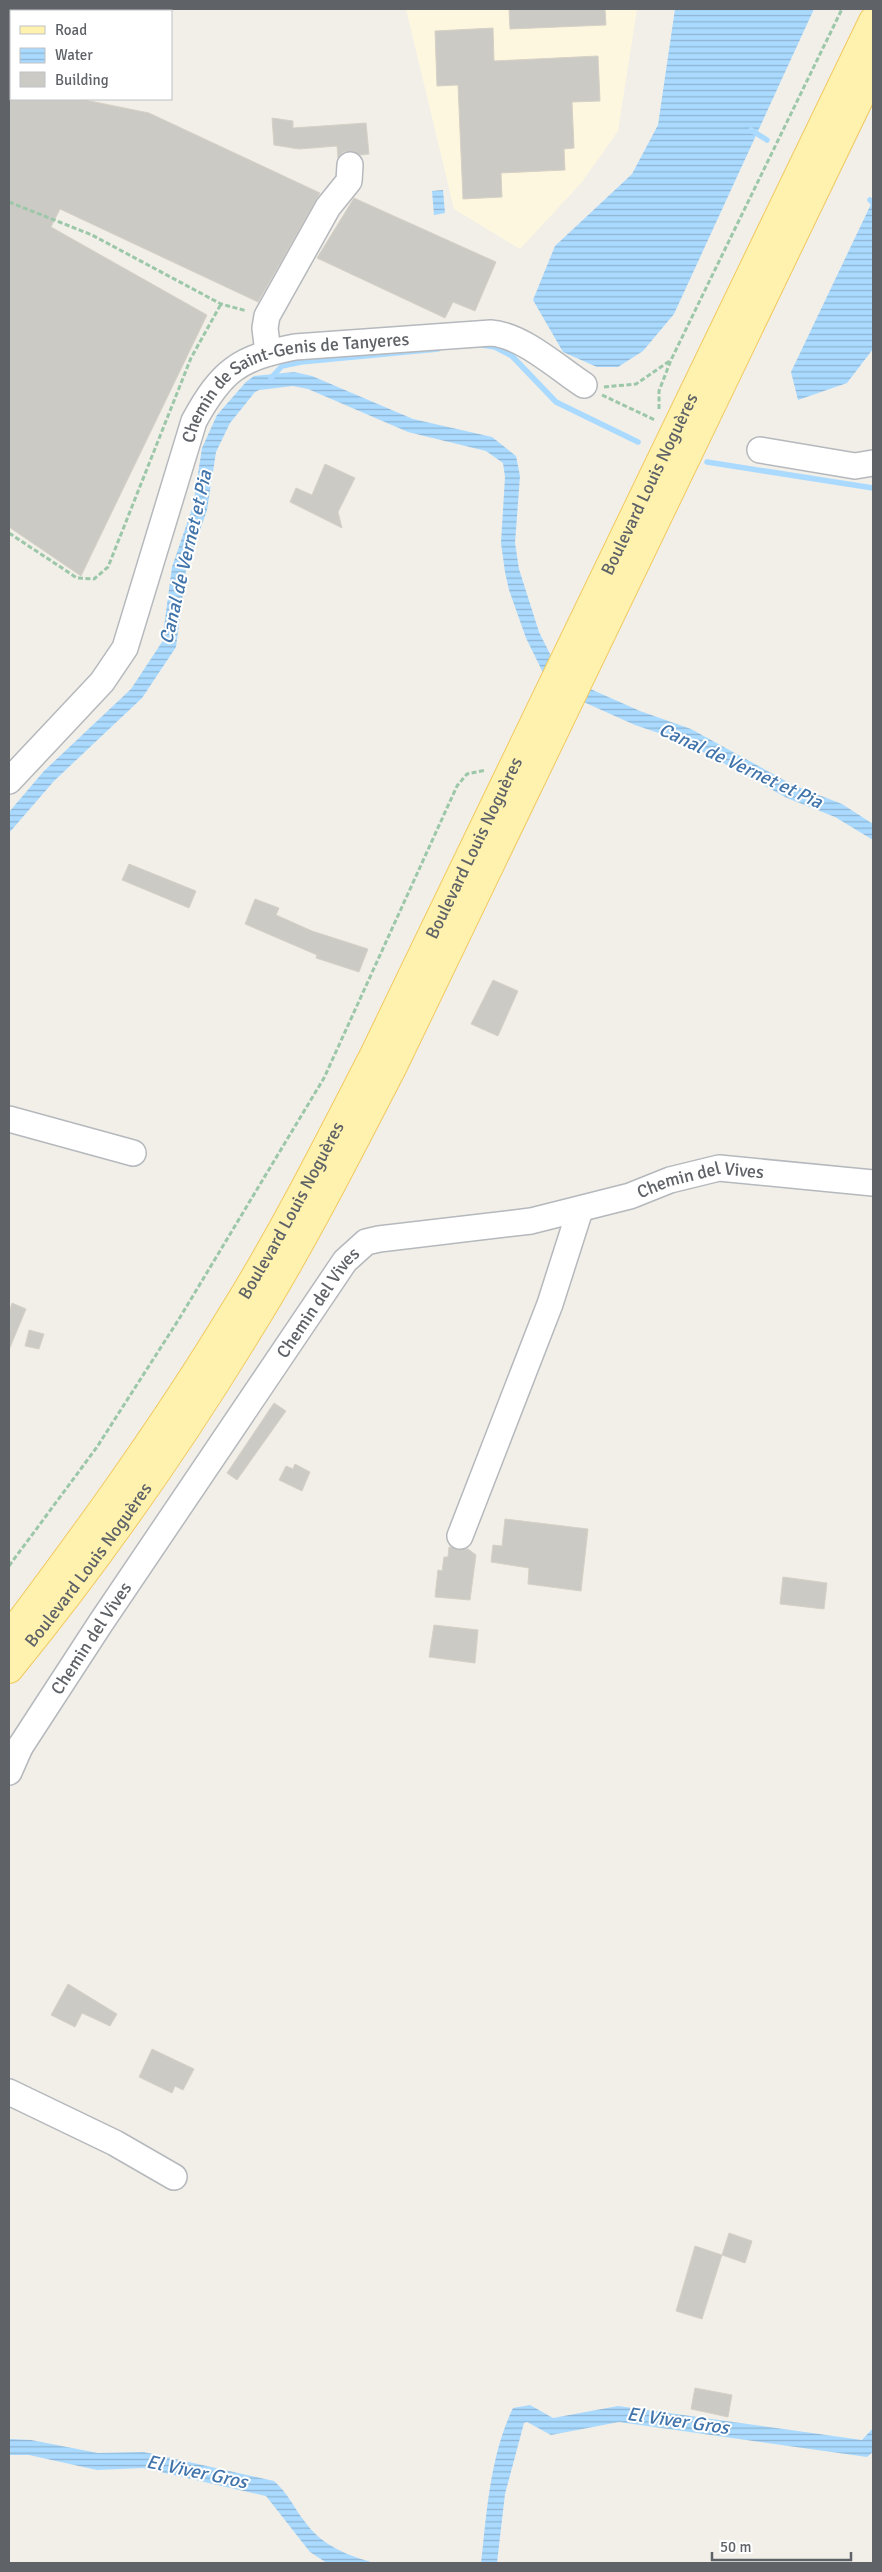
<svg xmlns="http://www.w3.org/2000/svg" width="882" height="2572" viewBox="0 0 882 2572" font-family="Signika,sans-serif">
<style>
.commercial{fill:#fef7e0}
.water{fill:url(#water-rules)}
.lines{fill:none;stroke-linecap:round;stroke-linejoin:round}
.stream{stroke:#aadaff;stroke-width:5.5}
.building{fill:#cccac5;stroke:#d6d1c6}
.minor-casing{stroke:#b5b8bc;stroke-width:28}
.major-casing{stroke:#f2c960;stroke-width:30}
.path{stroke:#9cc7a9;stroke-width:3;stroke-dasharray:5 2.5;stroke-linecap:butt}
.minor{stroke:#fff;stroke-width:25}
.major{stroke:#fff2af;stroke-width:28}
.labels{text-anchor:middle;stroke-width:4;stroke-linejoin:round;paint-order:stroke}
.street-label{font-size:18px;fill:#5f6368;stroke:#fff}
.water-label{font-size:19px;font-style:italic;fill:#4174aa;stroke:#fff}
</style>
<defs>
<pattern id="water-rules" width="6" height="5" patternUnits="userSpaceOnUse" patternTransform="scale(1.25)"><rect width="6" height="5" fill="#aadaff"/><path d="M0 2.5h6" fill="none" stroke="#8eb4d2"/></pattern>
</defs>
<rect width="100%" height="100%" fill="#f1efe8"/>
<path class="commercial" d="M9,9H109L97,11H11V68H9Z
M406,9H637L618,131L582,182L520,249L454,209Z"/>
<path class="water" d="M675,9H814L674,314L643,351L618,367H597L563,352L533,300L555,246L632,174L658,125Z
M443,190L445,213L434,215L432,191Z
M873,200V349L847,383L798,400L791,372Z
M294,372L312,376L413,419L492,437L516,456L520,476L515,543L519,569L539,632L561,676L640,711L691,729L793,785L842,804L873,824V840L835,817L787,798L685,742L635,725L550,687L526,638L509,590L505,572L501,543L505,477L503,463L486,451L408,432L308,389L293,386L259,390L255,392L230,423L216,452L207,510L186,570L176,647L142,698L54,781L9,833V812L44,771L131,689L162,642L172,567L193,506L202,448L217,415L246,382L254,376Z
M530,2405L553,2418L618,2406L862,2440L873,2428V2452L867,2457L619,2422L551,2435L527,2422L524,2423L505,2494L497,2563H481C487,2511 490,2456 513,2408Z
M9,2439L31,2440L98,2453L144,2452L274,2481C288,2493 294,2508 305,2522C322,2546 347,2555 374,2563H327L310,2552L266,2496L143,2468L97,2470L29,2455H9Z"/>
<g class="lines">
<path class="stream" d="M751,130L767,140
M870,200L873,203
M482,345L495,347L512,356L556,402L638,442
M271,378L282,366L301,362L438,349
M707,462L873,488"/>
</g>
<path class="building" d="M509,9H605L606,25L510,29Z
M493,28L494,61L598,56L600,101L572,102L574,148L564,149L565,170L501,173L502,197L463,199L458,85L437,86L435,31Z
M9,99H80L149,113L320,193L258,302L60,209L51,227L207,315L81,576L9,527Z
M272,118L293,121V128L366,123L369,154L360,155L350,151L343,152L338,158L337,146L299,149L274,145Z
M354,198L496,262L475,311L453,302L445,318L317,258Z
M325,464L355,478L338,512L342,528L290,502L296,488L312,495Z
M129,864L196,891L189,908L122,880Z
M255,899L279,908L276,915L312,931L368,949L359,972L316,958L317,955L245,924Z
M493,980L518,991L498,1036L471,1024Z
M12,1303L26,1309L9,1350V1313Z
M29,1330L44,1334L39,1349L25,1346Z
M274,1403L286,1411L237,1480L227,1473Z
M295,1464L310,1472L302,1491L279,1480L286,1466L293,1469Z
M505,1519L588,1529L581,1591L528,1584L529,1568L491,1562L493,1545L502,1546Z
M449,1547L468,1549L476,1555L470,1600L435,1597L438,1570L442,1571L444,1557H448Z
M783,1577L827,1583L824,1609L780,1604Z
M434,1625L478,1630L475,1663L429,1657Z
M68,1984L117,2014L110,2026L82,2013L75,2027L51,2015Z
M152,2049L194,2069L183,2090L175,2086L172,2093L139,2077Z
M729,2233L752,2241L745,2263L722,2255Z
M695,2246L722,2255L702,2319L676,2311Z
M695,2388L732,2395L728,2417L691,2409Z"/>
<g class="lines">
<defs>
<g id="minor">
<path d="M268,353L265,328L267,316L328,207L349,181L350,165"/>
<path d="M760,450L855,466L873,463"/>
<path id="s1" d="M9,781L102,682L125,648L194,421C222,370 239,358 295,347L491,333C522,335 558,368 584,385"/>
<path d="M9,1119L133,1153"/>
<path d="M460,1536L550,1304L580,1210"/>
<path id="s2" d="M20,1747L100,1624L345,1261L366,1242L379,1239L531,1221L630,1196L670,1180L719,1168L873,1183"/>
<path d="M9,1763L20,1747L9,1772"/>
<path d="M9,2092L115,2143L174,2177"/>
</g>
<g id="major">
<path id="s3" d="M9,1637C87,1533 164,1427 232,1315C284,1232 328,1144 373,1057L873,21"/>
<path id="s4" d="M9,1669C97,1561 177,1447 249,1329C302,1244 347,1155 393,1066L873,70"/>
</g>
</defs>
<use href="#minor" class="minor-casing"/>
<use href="#major" class="major-casing"/>
<path class="path" d="M9,202L92,235L221,304L247,311
M604,387L636,384L671,360
M602,395L655,420
M659,409V391L671,360L842,9
M9,533L77,578L94,579L108,567L191,358L221,304
M9,1566L97,1447L179,1319L324,1078L457,786L467,774L486,770"/>
<use href="#minor" class="minor"/>
<use href="#major" class="major"/>
</g>
<g class="labels">
<g class="street-label">
<text dy="6" stroke="none"><textPath href="#s1" startOffset="526">Chemin de Saint-Genis de Tanyeres</textPath></text>
<text dy="6" stroke="none"><textPath href="#s3" startOffset="1322">Boulevard Louis Noguères</textPath></text>
<text dy="6" stroke="none"><textPath href="#s3" startOffset="918">Boulevard Louis Noguères</textPath></text>
<text dy="6" stroke="none"><textPath href="#s2" startOffset="955">Chemin del Vives</textPath></text>
<text dy="6" stroke="none"><textPath href="#s3" startOffset="512">Boulevard Louis Noguères</textPath></text>
<text dy="6" stroke="none"><textPath href="#s2" startOffset="535">Chemin del Vives</textPath></text>
<text dy="6" stroke="none"><textPath href="#s4" startOffset="131">Boulevard Louis Noguères</textPath></text>
<text dy="6" stroke="none"><textPath href="#s2" startOffset="130">Chemin del Vives</textPath></text>
</g>
<g class="water-label">
<text transform="translate(185 557) rotate(-77)" y="7">Canal de Vernet et Pia</text>
<text transform="translate(741 765) rotate(25)" y="7">Canal de Vernet et Pia</text>
<text transform="translate(678 2420) rotate(8)" y="7">El Viver Gros</text>
<text transform="translate(197 2471) rotate(12)" y="7">El Viver Gros</text>
</g>
</g>
<rect width="882" height="2572" fill="none" stroke="#5f6368" stroke-width="20"/>
<rect x="10" y="10" width="162" height="90" fill="#ffffff" stroke="#bfc1c3"/>
<rect x="20" y="26" width="25" height="8" fill="#fff2af" stroke="#bfc1c3"/>
<text x="55" y="35" font-size="15" fill="#5f6368">Road</text>
<rect x="20" y="48" width="25" height="15" fill="url(#water-rules)" stroke="#bfc1c3"/>
<text x="55" y="60" font-size="15" fill="#5f6368">Water</text>
<rect x="20" y="72" width="25" height="15" fill="#cccac5" stroke="#bfc1c3"/>
<text x="55" y="85" font-size="15" fill="#5f6368">Building</text>
<path d="M712 2552v8h139v-8" fill="none" stroke="#5f6368" stroke-width="2.5"/>
<text x="720" y="2552" font-size="15" fill="#5f6368" stroke="#ffffff" stroke-width="4" paint-order="stroke">50 m</text>
</svg>
